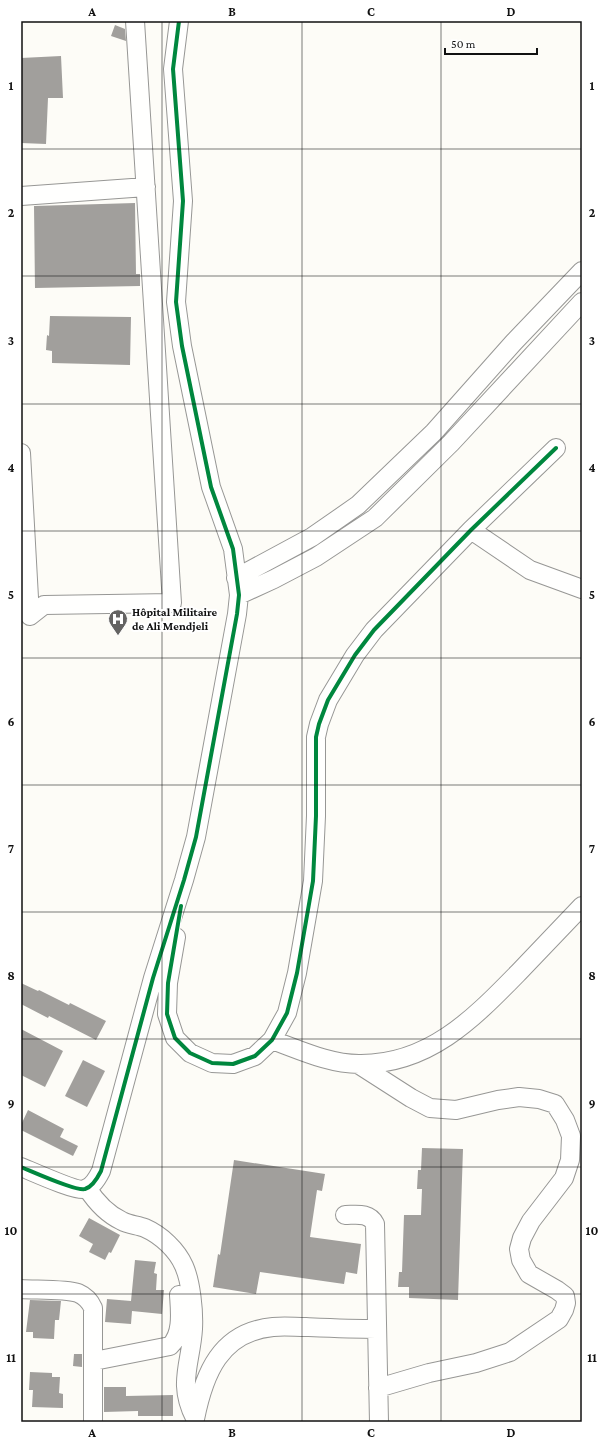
<svg xmlns="http://www.w3.org/2000/svg" width="603" height="1443" viewBox="0 0 603 1443" font-family="'Crimson Pro',serif">
<style>
.building{fill:#a19f9c}
.lines{fill:none;stroke-linecap:round;stroke-linejoin:round}
.minor-casing{stroke:#979795;stroke-width:20}
.minor{stroke:#fffffe;stroke-width:18}
.cycleway-casing{stroke:#fff;stroke-width:6}
.cycleway{stroke:#00873e;stroke-width:4}
.grid{fill:none;stroke:#111;stroke-width:1;stroke-opacity:0.55}
.labels{text-anchor:middle;stroke-width:4;stroke-linejoin:round;paint-order:stroke}
.poi-label{font-size:12px;font-weight:bold;fill:#111;stroke:#fff;text-anchor:start}
.neatline{fill:none;stroke:#111;stroke-width:1.5}
.grid-label{font-size:13px;text-anchor:middle;font-weight:bold;fill:#111}
</style>
<rect width="100%" height="100%" fill="#fdfcf7"/>
<path class="building" d="M115,25L125,29L126,41L111,36Z
M61,56L63,98H48L46,144L21,143V58Z
M135,203L136,274H140V286L35,288L34,206Z
M50,316L131,317L130,365L52,363V351L46,350L47,335L49,336Z
M21,983L38,991L39,990L69,1005L70,1003L106,1021L96,1040L49,1016L48,1018L21,1004Z
M21,1029L63,1051L45,1087L21,1075Z
M83,1060L105,1071L87,1107L65,1096Z
M28,1110L64,1129L60,1137L78,1146L73,1156L21,1130V1125Z
M422,1148L463,1149L458,1300L409,1298V1287H398L399,1272H402L404,1215H421L422,1189H417L418,1170H421Z
M234,1160L325,1174L322,1191L317,1190L310,1237L361,1244L357,1274L346,1272L344,1284L260,1272L256,1294L213,1287L218,1254L220,1255Z
M89,1218L120,1235L111,1253L109,1252L105,1260L89,1252L93,1244L79,1236Z
M135,1260L156,1262L154,1273L157,1274L156,1290H164L162,1314L132,1311L131,1324L105,1322L107,1299L131,1301Z
M30,1300L61,1301L59,1320H55L54,1339L33,1338V1332H26Z
M74,1354H82V1367L73,1366Z
M30,1372L52,1373V1377H60L59,1393L63,1394V1408L32,1407L33,1390H29Z
M104,1387H126V1396L173,1395V1416H138V1411L104,1412Z"/>
<g class="lines">
<defs>
<path id="minor" d="M21,196L146,187
M21,453L30,616
M471,530L530,570L582,589
M236,578L312,537L358,505L434,432L514,342L582,271
M239,595L274,579L316,557L375,518L451,443L582,302
M30,616L44,605L172,603L135,21
M176,937L168,983L167,1014L175,1038L190,1053L212,1063L233,1064L255,1056L272,1040L287,1013L297,973L313,881L316,816V737L319,724L328,700L355,655L374,630L471,530L556,448
M272,1040C300,1050 329,1064 359,1064C429,1065 474,1018 519,972C540,950 561,928 582,906
M358,1064L411,1098L430,1108L456,1110L498,1100L519,1097L539,1099L555,1104L565,1120L571,1136L570,1160L564,1178L531,1221L522,1238L519,1249L521,1260L529,1274L557,1290L565,1296L566,1303L564,1310L559,1319L510,1352L476,1363L429,1373L378,1388
M21,1167C31,1171 77,1192 85,1189C92,1187 98,1177 101,1171L153,978L184,880L196,837L237,614L239,595L233,549L211,487L182,346L176,302L183,201L173,69L179,21
M87,1188C96,1202 107,1214 122,1221C129,1225 138,1225 145,1228C161,1235 177,1250 184,1266C191,1282 194,1311 193,1329C191,1363 177,1384 195,1418
M345,1215C356,1215 369,1212 375,1224L379,1422
M21,1289C35,1290 66,1289 78,1293C85,1296 90,1301 93,1308V1422
M94,1361L170,1346C183,1334 180,1311 179,1295
M195,1419C204,1374 220,1332 273,1327C284,1326 295,1327 306,1327C330,1328 353,1329 376,1329"/>
</defs>
<use href="#minor" class="minor-casing"/>
<use href="#minor" class="minor"/>
<defs>
<path id="cycleway" d="M181,906L168,983L167,1014L175,1038L190,1053L212,1063L233,1064L255,1056L272,1040L287,1013L297,973L313,881L316,816V737L319,724L328,700L355,655L374,630L471,530L556,448
M21,1167C31,1171 77,1192 85,1189C92,1187 98,1177 101,1171L153,978L184,880L196,837L237,614L239,595L233,549L211,487L182,346L176,302L183,201L173,69L179,21"/>
</defs>
<use href="#cycleway" class="cycleway-casing"/>
<use href="#cycleway" class="cycleway"/>
</g>
<path class="grid" d="M162,21V1422M302,21V1422M441,21V1422M21,149H582M21,276H582M21,404H582M21,531H582M21,658H582M21,785H582M21,912H582M21,1039H582M21,1167H582M21,1294H582"/>
<defs>
<symbol id="hospital-pin" viewBox="-11 -11 22 30"><path d="M0 17L-7.5 6A9.5 9.5 0 1 1 7.5 6Z" fill="#646362" stroke="#fff"/><path d="M-5-5h3v3.5h4V-5h3V5h-3V1.5h-4V5h-3Z" fill="#fff"/></symbol>
</defs>
<g fill-rule="evenodd">
<use href="#hospital-pin" x="107" y="608" width="22" height="30"/>
</g>
<g class="labels">
<g class="poi-label">
<text x="132" y="616">Hôpital Militaire<tspan x="132" dy="14">de Ali Mendjeli</tspan></text>
</g>
</g>
<rect width="603" height="1443" fill="none" stroke="#ffffff" stroke-width="44"/>
<path d="M445 48v6h92v-6" fill="none" stroke="#111111" stroke-width="2"/>
<text x="451" y="48" font-size="12" fill="#111111" stroke="#ffffff" stroke-width="3" paint-order="stroke">50 m</text>
<rect x="22" y="22" width="559" height="1399" class="neatline"/>
<g class="grid-label">
<text x="92" y="16">A</text>
<text x="232" y="16">B</text>
<text x="371" y="16">C</text>
<text x="511" y="16">D</text>
<text x="11" y="90">1</text>
<text x="592" y="90">1</text>
<text x="11" y="217">2</text>
<text x="592" y="217">2</text>
<text x="11" y="345">3</text>
<text x="592" y="345">3</text>
<text x="11" y="472">4</text>
<text x="592" y="472">4</text>
<text x="11" y="599">5</text>
<text x="592" y="599">5</text>
<text x="11" y="726">6</text>
<text x="592" y="726">6</text>
<text x="11" y="853">7</text>
<text x="592" y="853">7</text>
<text x="11" y="980">8</text>
<text x="592" y="980">8</text>
<text x="11" y="1108">9</text>
<text x="592" y="1108">9</text>
<text x="11" y="1235">10</text>
<text x="592" y="1235">10</text>
<text x="11" y="1362">11</text>
<text x="592" y="1362">11</text>
<text x="92" y="1437">A</text>
<text x="232" y="1437">B</text>
<text x="371" y="1437">C</text>
<text x="511" y="1437">D</text>
</g>
</svg>
